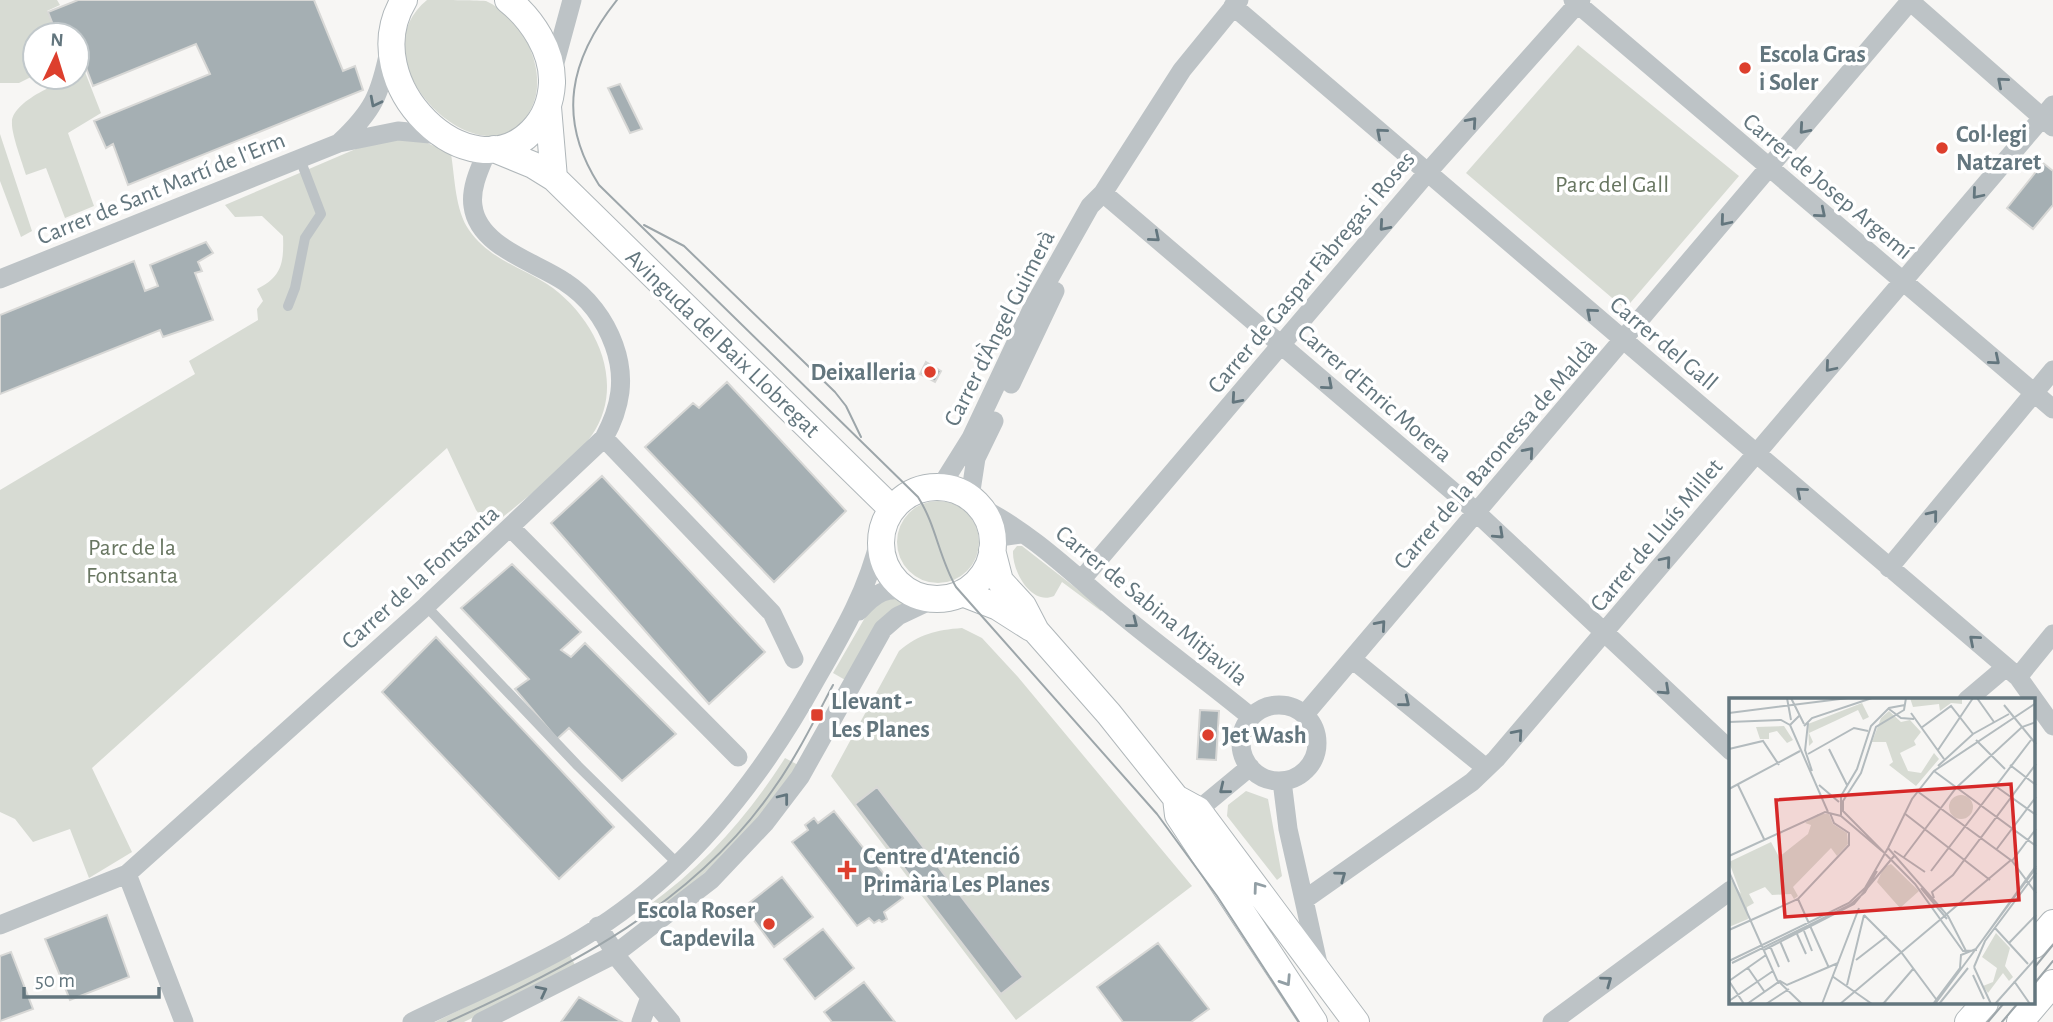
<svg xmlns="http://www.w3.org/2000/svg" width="2053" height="1022" viewBox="0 0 2053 1022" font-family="'Alegreya Sans',sans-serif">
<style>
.green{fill:#d7dbd3}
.building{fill:#a5afb3;stroke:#d8d8d6;stroke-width:2}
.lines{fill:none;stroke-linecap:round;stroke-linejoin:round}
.secondary-casing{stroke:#b0b7ba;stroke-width:28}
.lane{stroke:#bdc3c6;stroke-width:10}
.street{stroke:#bdc3c6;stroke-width:19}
.secondary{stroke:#fff;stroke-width:26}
.tram{stroke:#9da6aa;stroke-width:2}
.oneway{stroke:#63767e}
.oneway2{stroke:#929fa5}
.poi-dot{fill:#dd3f2d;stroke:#fff;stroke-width:2.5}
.labels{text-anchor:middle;stroke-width:7;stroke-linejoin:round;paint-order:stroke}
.poi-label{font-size:24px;font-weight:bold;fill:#63767e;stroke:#fff;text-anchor:start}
.park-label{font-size:24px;fill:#687661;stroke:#fff}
.street-label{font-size:24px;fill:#63767e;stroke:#fff}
.inset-road{fill:none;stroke:#b3bbbe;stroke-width:2}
.view{fill:#d62828;fill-opacity:0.15;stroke:#d62828;stroke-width:3.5}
.inset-edge{fill:none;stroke:#63767e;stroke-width:3.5}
</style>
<rect width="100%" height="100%" fill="#f7f6f4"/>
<path class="green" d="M0,0H57L60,5L47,11L57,35H35V75L19,83H0Z
M427,0C443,0 472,0 486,1C523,18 550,72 531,109C490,192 350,63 427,0Z
M1578,45L1739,176L1625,309L1466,173Z
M85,72L101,113L68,133L94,206L65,218L46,168L26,175C22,162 11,133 12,122C13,99 68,79 85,72Z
M0,134L32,231L21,237L0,181Z
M392,138L419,139L451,154C455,178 455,210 469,230C488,258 520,267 547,284C594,315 628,382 592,435C570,466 520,502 490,528L476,510L447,448L92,768L132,852L89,878L70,829L33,842L15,819L0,812V490L195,374L189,361L258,320L257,309L263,301L257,289C282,277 284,262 283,236L262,216L235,217L225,205L358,148Z
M897 542a41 41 0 1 1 82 0a41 41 0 1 1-82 0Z
M1017,546H1022L1103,609L1101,611L1062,582L1054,596C1031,606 1012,571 1013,551Z
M898,598L905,602L847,681L833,673L874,602Z
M962,628L982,638L1018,677L1192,886L1016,1020L831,776L899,651C919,634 936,630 962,628Z
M785,758L800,766L744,837L655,918L648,906C704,866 749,815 785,758Z
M1246,791L1268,799L1282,876L1277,880L1227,816L1228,805Z
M570,955L576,967L464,1022H435Z"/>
<path class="building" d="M78,0H314L343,71L355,66L363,90L128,185L113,144L106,148L94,121L210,74L196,44L93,86L77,44V35H57L48,12Z
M620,84L642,129L630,133L608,88Z
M2043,163L2053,171V205L2033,229L2007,208Z
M206,242L213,253L198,262L202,271L195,273L213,320L163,337L160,330L0,394V315L134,261L145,291L158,286L150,265Z
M926,362L941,371L935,382L920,374Z
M727,382L846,511L774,582L645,447L693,403L699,408Z
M602,476L765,652L709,704L551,523Z
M512,564L581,632L561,650L571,657L585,643L676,734L622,781L569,728L557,739L515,689L529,679L461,608Z
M436,637L614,827L559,879L382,692Z
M1200,710L1219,711L1216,760L1197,759Z
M877,787L1023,977L1001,994L855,804Z
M834,811L903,898L884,912L887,919L882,922L879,920L874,923L869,918L857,926L792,842L808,830L805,825L814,818L818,823Z
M782,877L813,917L774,947L744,907Z
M107,915L129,977L70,1000L45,939Z
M823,929L854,968L815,999L784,959Z
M1158,943L1209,1009L1191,1022H1123L1097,987Z
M11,952L33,1009L0,1021V956Z
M864,982L895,1022H832L824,1012Z
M579,997L622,1022H561Z"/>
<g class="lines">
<defs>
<path id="secondary" d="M404,0C353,84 470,195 532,131C545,118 551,102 552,83C553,51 532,19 508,0
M548,107L554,178
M494,149L533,165L554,178L891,508
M881 543a56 56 0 1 1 112 0a56 56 0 1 1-112 0Z
M992,550L1000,581L1023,606L1036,631L1109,714L1176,798L1198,810L1356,1022
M962,593L998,607L1031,628
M1176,798L1178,815L1314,1022
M2034,945L2053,923
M1968,1022L1985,1003
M2020,1022L2053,983"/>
</defs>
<use href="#secondary" class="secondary-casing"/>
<path class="lane" d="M288,306L295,288L305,238L321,214L300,159
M426,606L578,766L679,865"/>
<path class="street" d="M1573,0L2053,409
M1910,1L2053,127
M1233,6L2018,677L2053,726
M553,70L572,0
M340,142C373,111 380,95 389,51
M1103,193L1463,500L1731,751
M0,279L339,143L398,131L441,135
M1011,384L1055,291
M604,438L772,613L794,659
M941,486L971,438L1031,311L1090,206L1103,193L1182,70L1239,0
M970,497L976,458L994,421
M978,506C1027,530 1069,570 1111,606C1156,644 1205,679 1251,717
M511,528L738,757
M993,538L1021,534
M1889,568L2053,370
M1082,579L1427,173L1581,0
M859,611C874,594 888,584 911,593
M1352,659L1486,768
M2018,677L2053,634
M1967,700L2006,667
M1241 743a38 38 0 1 1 76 0a38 38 0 1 1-76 0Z
M1305,714L1911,0
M1282,781L1288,829L1304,900
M1198,810L1250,767
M127,874L184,1022
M0,925L127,874L426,606L604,438C621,407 626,378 614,345C605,320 588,297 565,282C536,262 478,247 473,206C470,187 481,166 488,149
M598,926L621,962L671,1022
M1319,968L1304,900L1472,782L1496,759L2053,105
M412,1022C464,997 519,974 570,945C678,884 756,788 815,681C842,634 868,590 880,537
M481,1022L615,954L711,880L765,823L800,777L883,629L898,616L936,598
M641,1022L650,997
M1552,1022L1731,890"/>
<use href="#secondary" class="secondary"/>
<path class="tram" d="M617,0C570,59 556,118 599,185L918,497C936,525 939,558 956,587L1157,814L1217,896L1299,1022
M644,225L684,246L835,392L846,406L861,437
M2034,968L2053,945
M2034,984L2053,961
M448,1022C570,967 694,903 772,791C796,758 814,721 833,685
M1988,1022L2004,1003
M2002,1022L2018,1003"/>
</g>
<defs><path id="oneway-chevron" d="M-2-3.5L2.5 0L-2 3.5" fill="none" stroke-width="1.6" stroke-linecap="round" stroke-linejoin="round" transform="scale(1.75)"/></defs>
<g class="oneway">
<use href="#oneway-chevron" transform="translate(2002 82) rotate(-139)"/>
<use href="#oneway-chevron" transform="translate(375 102) rotate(117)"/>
<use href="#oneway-chevron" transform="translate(1472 122) rotate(-49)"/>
<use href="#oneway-chevron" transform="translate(1804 129) rotate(131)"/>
<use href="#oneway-chevron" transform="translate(1381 133) rotate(-139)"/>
<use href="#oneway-chevron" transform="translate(1977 194) rotate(130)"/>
<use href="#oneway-chevron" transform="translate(1821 213) rotate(40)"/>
<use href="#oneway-chevron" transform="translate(1725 221) rotate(130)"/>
<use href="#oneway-chevron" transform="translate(1384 226) rotate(131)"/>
<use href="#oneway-chevron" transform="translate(1155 237) rotate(40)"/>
<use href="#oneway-chevron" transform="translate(1591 313) rotate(-139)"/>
<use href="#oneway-chevron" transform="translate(1995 360) rotate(40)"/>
<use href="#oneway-chevron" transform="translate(1830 367) rotate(130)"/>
<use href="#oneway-chevron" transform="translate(1328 385) rotate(41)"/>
<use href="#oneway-chevron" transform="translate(1236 399) rotate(131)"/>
<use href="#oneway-chevron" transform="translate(1529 452) rotate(-49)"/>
<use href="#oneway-chevron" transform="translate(1801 492) rotate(-140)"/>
<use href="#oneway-chevron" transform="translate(1933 515) rotate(-51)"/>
<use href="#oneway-chevron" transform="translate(1499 534) rotate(43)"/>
<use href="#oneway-chevron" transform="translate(1666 561) rotate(-50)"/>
<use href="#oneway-chevron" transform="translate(1133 623) rotate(38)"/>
<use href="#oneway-chevron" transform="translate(1381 625) rotate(-49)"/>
<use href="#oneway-chevron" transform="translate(1974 640) rotate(-139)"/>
<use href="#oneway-chevron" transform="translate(1665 690) rotate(43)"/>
<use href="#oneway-chevron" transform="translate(1405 702) rotate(39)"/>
<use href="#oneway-chevron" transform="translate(1518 734) rotate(-49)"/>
<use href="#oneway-chevron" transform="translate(1224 789) rotate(141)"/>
<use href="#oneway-chevron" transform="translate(784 798) rotate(-52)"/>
<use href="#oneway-chevron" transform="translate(1341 876) rotate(-36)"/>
<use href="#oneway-chevron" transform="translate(1607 981) rotate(-36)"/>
<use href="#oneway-chevron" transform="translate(542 991) rotate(-27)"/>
</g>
<g class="oneway2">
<use href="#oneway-chevron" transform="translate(1258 887) rotate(-126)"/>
<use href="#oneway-chevron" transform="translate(1286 981) rotate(57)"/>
</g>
<g class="poi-dot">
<circle cx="1745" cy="68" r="7"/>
<circle cx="1942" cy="148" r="7"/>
<circle cx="930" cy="372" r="7"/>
<rect x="810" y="708" width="14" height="14" rx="3.5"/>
<circle cx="1208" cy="735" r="7"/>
<path d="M843.5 859.5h7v7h7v7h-7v7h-7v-7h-7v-7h7z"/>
<circle cx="769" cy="924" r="7"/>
</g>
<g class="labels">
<g class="poi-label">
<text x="1759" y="62">Escola Gras<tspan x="1759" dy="28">i Soler</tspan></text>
<text x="1956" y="142">Col·legi<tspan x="1956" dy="28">Natzaret</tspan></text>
<text x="916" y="380" text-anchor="end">Deixalleria</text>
<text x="831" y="709">Llevant -<tspan x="831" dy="28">Les Planes</tspan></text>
<text x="1222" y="743">Jet Wash</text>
<text x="863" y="864">Centre d'Atenció<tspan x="863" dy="28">Primària Les Planes</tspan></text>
<text x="755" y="918" text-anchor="end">Escola Roser<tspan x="755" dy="28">Capdevila</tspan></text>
</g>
<g class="park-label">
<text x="1612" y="192">Parc del Gall</text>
<text x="132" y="555">Parc de la<tspan x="132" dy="28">Fontsanta</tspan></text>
</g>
<g class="street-label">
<text transform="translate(1828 186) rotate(40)" y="8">Carrer de Josep Argemí</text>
<text transform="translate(161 188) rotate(-22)" y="8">Carrer de Sant Martí de l'Erm</text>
<text transform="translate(1311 272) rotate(-50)" y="8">Carrer de Gaspar Fàbregas i Roses</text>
<text transform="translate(999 328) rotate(-63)" y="8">Carrer d'Àngel Guimerà</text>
<text transform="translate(723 343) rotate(44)" y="8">Avinguda del Baix Llobregat</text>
<text transform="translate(1664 343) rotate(40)" y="8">Carrer del Gall</text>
<text transform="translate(1375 393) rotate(41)" y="8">Carrer d'Enric Morera</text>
<text transform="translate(1495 454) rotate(-49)" y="8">Carrer de la Baronessa de Maldà</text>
<text transform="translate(1656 535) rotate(-50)" y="8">Carrer de Lluís Millet</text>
<text transform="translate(420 577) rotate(-42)" y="8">Carrer de la Fontsanta</text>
<text transform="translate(1152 605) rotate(39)" y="8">Carrer de Sabina Mitjavila</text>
</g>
</g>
<g transform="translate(1729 698)">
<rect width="306" height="306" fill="#f7f6f4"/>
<path d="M181,0H233V6L222,5L211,13L210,6L184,9ZM133,5L140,19L134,22L129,12L106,23L80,35L84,44L80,48L79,26ZM160,13L172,24L181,22L192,34L185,43L187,47L171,55L179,73L192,75L205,55L210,61L187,88L160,67L164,64L157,44H143L152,20ZM55,28L64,42L58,45L48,33L40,35V41H31L27,29ZM220 109a12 12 0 1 1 24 0a12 12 0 1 1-24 0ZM89,116H100L104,126L118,135L119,146L108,158L102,150L64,189L69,198L65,201L62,196L43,197L36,189L20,196L25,205L18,209L19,221L0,229V179L12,196L0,164L42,144L50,159L79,136L82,127L76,125ZM162,166L190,193L171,210L148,184L155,169ZM267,235L281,250L276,268L284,279L280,283L274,275L259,295L254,288L264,284L268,270L253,259Z" fill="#d7dbd3"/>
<path class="inset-road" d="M58,0L62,22M62,0L75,26M177,0L175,12L147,29L132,75L114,103V113L186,186L234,253L248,252M248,0L265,24M275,7L307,46M160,11L172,20L185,21M0,15L119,0M182,15L215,61M70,18L61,27L99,114M0,24L52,22L61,27M75,28L83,20L143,0M192,30L222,8L244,36M247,42L276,71M0,51L34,43L50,67M100,51L118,87M76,52L83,73M209,52L244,0M76,53L79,25M79,56L125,30L139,33M281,67L307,87M209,68L244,36L280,16M205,73L307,148M9,87L35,141M90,87L110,104M265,87L307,117M0,91L71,53M188,93L283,163L307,195M175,115L261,182M112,117V98L128,71L142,28L160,10L176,7M159,150L183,101L205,73L307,5M267,152L307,99M165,153L196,174M0,158L96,114L112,118L153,153M175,159L227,90L293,29L307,24M283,163L307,131M202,173L302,42M0,174L48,282L73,306M192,190L218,221M205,200L203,194L224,177L307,66M69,201L100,270M135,217L172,254L207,301M266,230L299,266M0,232L69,201L120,147V135L105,125L101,115M75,233L83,253M68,236L77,256M51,243L60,264M280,245L307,217M41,248L50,269M35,252L125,206L165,158M127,262L158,238M0,263L120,205L136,190L159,150L219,218L237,253M3,265L121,207L136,194L148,173M245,269L256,243L307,175M245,269L262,306M19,270L35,293M244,277L255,301M103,278L143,306M0,283L37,257M0,283L15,306M285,283L301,306M118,287L135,217M0,303L44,273M18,306L51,283L58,287L109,265M37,306L60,291M93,306L130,210M111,306L282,162M154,306L184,271M204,306L231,270L232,257L247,251L307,168M206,306L307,170M210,306L239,270M266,306L307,260"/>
<path class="view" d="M282,86L290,202L56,219L47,102Z"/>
<rect width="306" height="306" class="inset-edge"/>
</g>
<g transform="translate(56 56) rotate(4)"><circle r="33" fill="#ffffff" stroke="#c1c8cb" stroke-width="2"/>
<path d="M0-5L12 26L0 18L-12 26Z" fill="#dd3f2d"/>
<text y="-10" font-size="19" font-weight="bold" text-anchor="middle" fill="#63767e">N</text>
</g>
<path d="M24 987v10h135v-10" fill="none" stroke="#63767e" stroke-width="3.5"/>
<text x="35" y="987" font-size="21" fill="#63767e" stroke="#ffffff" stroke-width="5" paint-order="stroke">50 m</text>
</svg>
